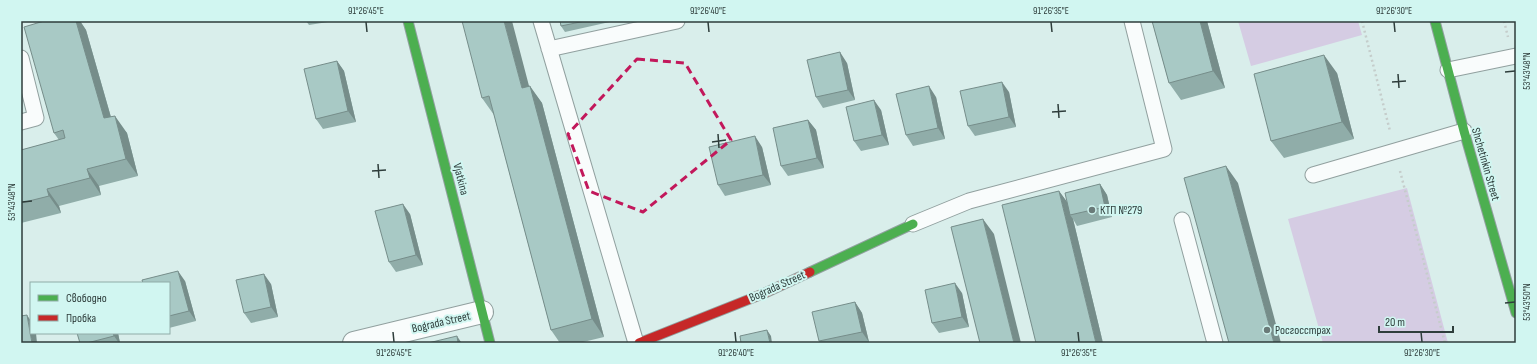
<svg xmlns="http://www.w3.org/2000/svg" width="1537" height="364" viewBox="0 0 1537 364" font-family="'Sofia Sans Condensed',sans-serif">
<style>
.green{fill:#d5cce3}
.lines{fill:none;stroke-linecap:round;stroke-linejoin:round}
.lane-casing{stroke:#91a09f;stroke-width:17}
.street-casing{stroke:#91a09f;stroke-width:24}
.fast-casing{stroke:#91a09f;stroke-width:11}
.jam-casing{stroke:#91a09f;stroke-width:11}
.path{stroke:#c5cdcb;stroke-width:2.5;stroke-dasharray:2 3;stroke-linecap:butt}
.lane{stroke:#f9fcfc;stroke-width:15}
.street{stroke:#f9fcfc;stroke-width:22}
.fast{stroke:#4caf50;stroke-width:9}
.jam{stroke:#c62828;stroke-width:9}
.wall{fill:#90ada9}
.shaded-wall{fill:#768d8a}
.building{fill:#a8c9c5;stroke:#768d8a}
.marked{fill:none;stroke:#c2185b;stroke-width:3;stroke-dasharray:8 5;stroke-linejoin:round}
.ticks{fill:none;stroke:#2e3d3b;stroke-width:1.5}
.poi-dot{fill:#6a7b79;stroke:#d1f6f1;stroke-width:1.5}
.labels{text-anchor:middle;stroke-width:4;stroke-linejoin:round;paint-order:stroke}
.street-label{font-size:12px;fill:#2e3d3b;stroke:#d1f6f1}
.poi-label{font-size:12px;fill:#2e3d3b;stroke:#d1f6f1;text-anchor:start}
.neatline{fill:none;stroke:#2e3d3b;stroke-width:1.5}
.ticks-label{font-size:10px;text-anchor:middle;fill:#2e3d3b}
</style>
<rect width="100%" height="100%" fill="#d9eeeb"/>
<path class="green" d="M1238,21H1358L1362,35L1251,66Z
M1407,188L1448,343H1323L1288,219Z"/>
<g class="lines">
<defs>
<path id="lane" d="M541,21L636,343
M549,49L677,21
M21,58L36,118L21,122
M1448,70L1516,56
M1313,175L1464,131
M1182,220L1215,343
M913,224L969,201L1164,149L1132,21"/>
<path id="street" d="M354,343L482,312"/>
<path id="fast" d="M408,21L490,343
M1435,21L1464,131L1516,313
M810,272L913,224"/>
<path id="jam" d="M639,343L765,293L810,272"/>
</defs>
<use href="#lane" class="lane-casing"/>
<use href="#street" class="street-casing"/>
<use href="#fast" class="fast-casing"/>
<use href="#jam" class="jam-casing"/>
<path class="path" d="M1362,21L1390,131
M1504,21L1508,37
M1400,171L1445,343"/>
<use href="#lane" class="lane"/>
<use href="#street" class="street"/>
<use href="#fast" class="fast"/>
<use href="#jam" class="jam"/>
</g>
<path class="wall" d="M44,21H80L86,30L111,117L127,133L138,176L99,186L101,195L59,206L61,213L21,223V150L59,140L54,133Z
M306,21H334L309,25Z
M560,21H614L565,32L561,26Z
M1152,21H1207L1225,88L1181,100L1169,83Z
M337,61L344,71L356,122L323,129L316,119Z
M847,63L855,100L823,108L816,97Z
M1337,73L1354,139L1284,158L1271,141Z
M529,86L542,103L604,337L579,343H560L551,330L494,115L482,98Z
M1009,92L1016,127L975,136L968,126Z
M936,97L945,139L913,146L906,135Z
M881,110L889,145L861,151L854,141Z
M808,120L816,130L824,168L788,176L781,166Z
M762,147L771,185L725,196L718,185Z
M1100,184L1107,195L1112,217L1077,226L1073,219L1103,343L1059,191L1067,202Z
M410,214L423,265L396,272L389,262Z
M185,281L196,321L169,328V283Z
M271,284L278,317L251,323L244,313Z
M962,293L969,327L939,333L932,323Z
M855,302L862,313L869,342L866,343H820L819,341Z
M118,333L120,343H80Z"/>
<path class="shaded-wall" d="M76,21H80L86,30L116,135L104,118Z
M504,21H512L534,105L522,88Z
M1200,21H1207L1225,88L1213,71Z
M840,52L847,63L855,100L848,90Z
M1324,55L1337,73L1354,139L1342,122Z
M337,61L344,71L356,122L348,111Z
M1002,82L1009,92L1016,127L1009,117Z
M530,86L542,103L604,337L592,319Z
M929,86L936,97L945,139L938,128Z
M874,100L881,110L889,145L882,135Z
M115,116L127,133L138,176L126,159Z
M808,120L816,130L824,168L817,158Z
M755,136L762,147L771,185L763,175Z
M1226,166L1238,183L1281,343H1274Z
M87,169L99,186L101,195L90,178Z
M1100,184L1107,195L1112,217L1105,207Z
M47,189L59,206L61,213L49,196Z
M1059,191L1070,206V215L1073,219L1103,343H1096Z
M403,204L410,214L423,265L416,255Z
M983,219L994,234L1021,343H1014Z
M178,271L185,281L196,321L189,311Z
M264,274L271,284L278,317L271,307Z
M955,283L962,293L969,327L962,317Z
M855,302L862,313L869,342L862,332Z
M27,315L31,321V333H36L37,343H32Z
M767,330L771,336L772,343H770Z
M113,333H118L120,343H119L114,336Z
M457,336L461,342V343H458Z"/>
<path class="building" d="M44,21H76L104,118L115,116L126,159L87,169L90,178L47,189L49,196L21,203V150L65,138L63,130L54,133L24,27Z
M462,21H504L522,88L530,86L592,319L551,330L489,96L482,98Z
M560,21H585L561,26Z
M1152,21H1200L1213,71L1169,83Z
M840,52L848,90L816,97L807,60Z
M1324,55L1342,122L1271,141L1254,74Z
M337,61L348,111L316,119L304,69Z
M1002,82L1009,117L968,126L960,91Z
M929,86L938,128L906,135L896,94Z
M874,100L882,135L854,141L846,107Z
M808,120L817,158L781,166L773,128Z
M755,136L763,175L718,185L709,147Z
M1226,166L1274,343H1229L1184,178Z
M1100,184L1105,207L1070,215L1065,193Z
M1059,191L1096,343H1036L1002,205Z
M403,204L416,255L389,262L375,211Z
M983,219L1014,343H980L951,227Z
M178,271L189,311L169,316V283H143L142,280Z
M264,274L271,307L244,313L236,280Z
M955,283L962,317L932,323L925,290Z
M855,302L862,332L819,341L812,312Z
M27,315L32,343H21V316Z
M767,330L770,343H741L740,336Z
M77,333H113L114,336L87,343H80Z
M457,336L458,343H428Z"/>
<path class="marked" d="M637,59L685,63L731,140L643,212L589,191L568,134Z"/>
<path class="ticks" d="M366,22L367,32M708,22L709,32M1051,22L1052,32M1394,22L1395,32M1505,72L1515,71M1398,74L1399,88M1392,82L1406,81M1058,104L1059,118M1052,112L1066,111M718,134L719,148M712,142L726,140M378,164L379,178M372,171L386,170M22,202L32,201M1505,303L1515,302M393,332L394,342M735,332L736,342M1078,332L1079,342M1421,332L1422,342"/>
<g class="poi-dot">
<circle cx="1092" cy="210" r="4"/>
<circle cx="1267" cy="330" r="4"/>
</g>
<g class="labels">
<g class="street-label">
<text transform="translate(1486 164) rotate(74)" y="4">Shchetinkin Street</text>
<text transform="translate(461 179) rotate(76)" y="4">Vjatkina</text>
<text transform="translate(777 286) rotate(-24)" y="4">Bograda Street</text>
<text transform="translate(441 322) rotate(-13)" y="4">Bograda Street</text>
</g>
<g class="poi-label">
<text x="1100" y="214">КТП №279</text>
<text x="1275" y="334">Росгосстрах</text>
</g>
</g>
<rect width="1537" height="364" fill="none" stroke="#d1f6f1" stroke-width="44"/>
<rect x="30" y="282" width="140" height="52" fill="#d1f6f1" stroke="#90aca8"/>
<rect x="38" y="295" width="20" height="6" fill="#4caf50" stroke="#90aca8"/>
<text x="66" y="302" font-size="12" fill="#2e3d3b">Свободно</text>
<rect x="38" y="315" width="20" height="6" fill="#c62828" stroke="#90aca8"/>
<text x="66" y="322" font-size="12" fill="#2e3d3b">Пробка</text>
<path d="M1379 326v6h74v-6" fill="none" stroke="#2e3d3b" stroke-width="2"/>
<text x="1385" y="326" font-size="12" fill="#2e3d3b" stroke="#d1f6f1" stroke-width="3" paint-order="stroke">20 m</text>
<rect x="22" y="22" width="1493" height="320" class="neatline"/>
<g class="ticks-label">
<text x="366" y="14">91°26'45"E</text>
<text x="708" y="14">91°26'40"E</text>
<text x="1051" y="14">91°26'35"E</text>
<text x="1394" y="14">91°26'30"E</text>
<text transform="translate(1526 71) rotate(-90)" y="4">53°43'48"N</text>
<text transform="translate(11 202) rotate(-90)" y="4">53°43'48"N</text>
<text transform="translate(1526 302) rotate(-90)" y="4">53°43'50"N</text>
<text x="394" y="356">91°26'45"E</text>
<text x="736" y="356">91°26'40"E</text>
<text x="1079" y="356">91°26'35"E</text>
<text x="1422" y="356">91°26'30"E</text>
</g>
</svg>
